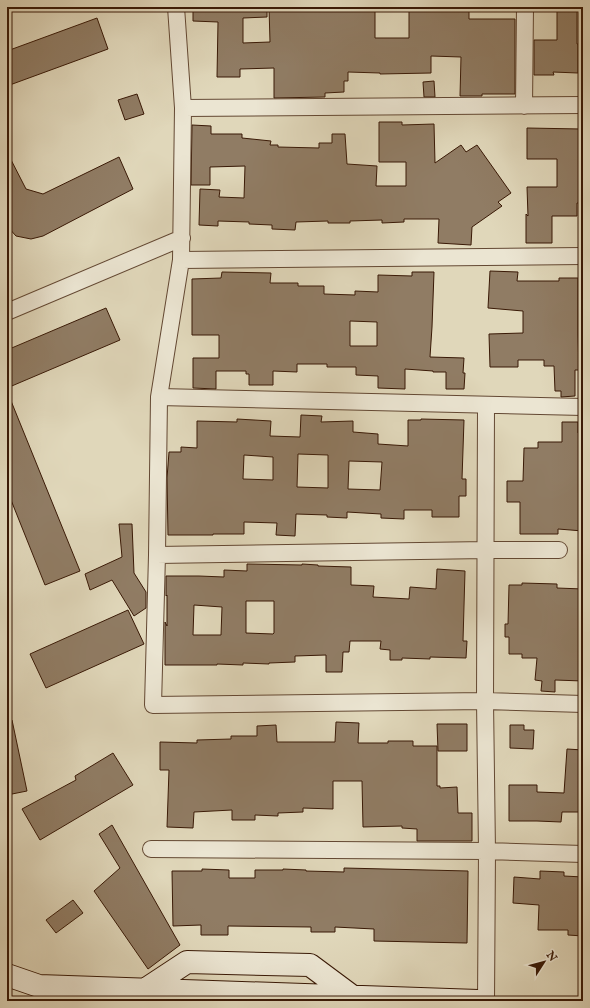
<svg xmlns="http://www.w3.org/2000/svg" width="590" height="1008" viewBox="0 0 590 1008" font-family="'IM FELL English',serif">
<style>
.building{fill:#907c64;stroke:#391906;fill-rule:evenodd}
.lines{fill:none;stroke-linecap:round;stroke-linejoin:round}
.street-casing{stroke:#634833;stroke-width:18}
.secondary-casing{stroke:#391906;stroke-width:24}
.street{stroke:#ebe5d2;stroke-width:16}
.secondary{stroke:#ebe5d2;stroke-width:22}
</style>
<rect width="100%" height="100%" fill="#e0d7ba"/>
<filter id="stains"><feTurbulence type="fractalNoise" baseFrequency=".005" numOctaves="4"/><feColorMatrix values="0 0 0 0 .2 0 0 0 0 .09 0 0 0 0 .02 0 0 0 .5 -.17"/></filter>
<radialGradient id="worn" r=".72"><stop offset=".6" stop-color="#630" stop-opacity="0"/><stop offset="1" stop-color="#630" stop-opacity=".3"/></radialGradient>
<path class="building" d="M193,7H267V17L243,18V43L270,42L269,7H375V38H409V7H469V19H515V94H482V96H460L461,57L431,56V73L380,74V73L348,72V81H344V92L325,93V97L274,98V68L240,69V77H217L218,22L193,21Z
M557,7H577V44H578V73L553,72L554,75H534V40H557Z
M97,18L108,49L7,86V51Z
M434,81L435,97H424L423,82Z
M137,94L144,114L125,120L118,100Z
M379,122H402V125L434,124L435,163L461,145L466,152L477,145L511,193L498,202L502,206L472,227L471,245L438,243L439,219H404V222L382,223V220L350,221V223H328V221L296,222L295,230L272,229V225L249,224V222L218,221V226L199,225L200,189L220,190L219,197L244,198L245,166L210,167V185H191L192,125L211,126V134H242V138L271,141L270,145H278V147L319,148V143H332V134H345L347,164L377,166L376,186H406V162H379Z
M527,128L581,129L580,184H583V202H579V203H577V216H552V243H526V214L528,216L527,187H557V159H527Z
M7,152L26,189L43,194L119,157L133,189L43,236L31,239L16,236L7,226Z
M490,271L518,272L517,281H559V278H578V335L579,370H575V396L561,397V391H555L554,366H544V360H518V367H490L489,334L523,333V311L488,308Z
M222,272L271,273L270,283H298V286H324V294L355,295V291L378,292V275L412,276V272H434L432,327L430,357L464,358L463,373H465L464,389H446V372H433V371L405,369V389L378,388V376L356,375V367H327V364H297V372L273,371V385H249V374H246V371H216V389L193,388V358H219V335H192V279L221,278ZM350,321L377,322V346H350Z
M106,308L120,340L7,388V350Z
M7,391L80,571L45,585L7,490Z
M301,415L322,416L321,422L353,421V432L378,434V444L408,446V420H421V419L464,420L462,479H466V496H459V517H432V510H404V519L381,518V514L347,512V518L327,517V515L296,514L295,536L276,535L277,523L244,522V534H213V535H168L167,478L169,452H181V447L197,448V421L237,422V419L271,421L270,436L300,437ZM298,454L328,455V488L297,487ZM244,455L273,457V480L243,479ZM349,461L382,462L380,490L348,489Z
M562,422H578V433H583V531L558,529V534H520V502H507V481H523L524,448H538V442H562Z
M119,524H132L134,573L146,592V608L134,616L112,580L90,590L85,574L122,557Z
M247,564L302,565V564L318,565V566L351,567V585L374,586L373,597L409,599L410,587L436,589L437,569L465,571L463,641H467L466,658L430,657V659L402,658V660H390V650L380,649L381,641H350L349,652H343L342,672H326V655L295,656V662L269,663V664L243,663V665L217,664V665H165V622L167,626V595L166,596V576H199L224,577V570L247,571ZM246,601H274V633L273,634L246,633ZM194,605L222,607L221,635H193Z
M522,583L557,584V588L583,589V681L555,680V692L541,691L542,681L535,680L537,658H522V654H509V637H505V624H508L509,585H522Z
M128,610L144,644L46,688L30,654Z
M12,720L27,791L7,795V721Z
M336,722L359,723L358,743H388V741H413V746H437V786H440V788L457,787L458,813H472V841H417V829L402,828V826L363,827L362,781H333V809L303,808V812L278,813V816L255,815V820H232V810L194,812L193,828L167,827L169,770H160V742L197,743V740L231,739V736H257V726L276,725L277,742H335Z
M437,724H467V751H438Z
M510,725H524V730H534L533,749L510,748Z
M567,749L583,750V812H562L561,822L537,821H509V785H537V792L564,793Z
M113,753L133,785L40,840L22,809L76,780L75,776Z
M112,825L180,945L148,969L94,891L120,868L99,834Z
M344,868L468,871L467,943L374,941V929L335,927V932H311V927L228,926V935H201V925L173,926L172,871H202V869L229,870V878H255V870H283V869L306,870V871L344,872Z
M540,871L564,872V876L583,877V936L568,935V930H538L539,905L513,903L514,877L540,879Z
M73,900L83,913L56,933L46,920Z"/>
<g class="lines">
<defs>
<path id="street" d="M176,7L183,108L181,260L159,397L157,555L153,705L485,701L583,704
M524,106L525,7
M183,108L583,105
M181,260L583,256
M7,312L182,238
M159,397L583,407
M157,555L486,550H559
M151,849L487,851L583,854
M486,1001L487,851L485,701L486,405"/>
<path id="secondary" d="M7,975L39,986L478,1001
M146,989L187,962L310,965L353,997"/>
</defs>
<use href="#street" class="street-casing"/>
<use href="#secondary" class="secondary-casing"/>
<use href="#street" class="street"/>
<use href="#secondary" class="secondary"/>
</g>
<rect width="590" height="1008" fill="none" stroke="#e0d7ba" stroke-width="24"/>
<rect x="8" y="8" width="574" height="992" fill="none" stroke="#391906" stroke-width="2"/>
<rect x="12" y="12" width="566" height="984" fill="none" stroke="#391906"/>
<g transform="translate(544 962) rotate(54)" stroke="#ebe5d2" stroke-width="3" paint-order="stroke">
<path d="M0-3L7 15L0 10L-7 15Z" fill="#391906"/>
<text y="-6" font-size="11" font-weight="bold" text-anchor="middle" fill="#391906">N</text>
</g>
<rect width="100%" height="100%" filter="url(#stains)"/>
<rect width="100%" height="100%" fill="url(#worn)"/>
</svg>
